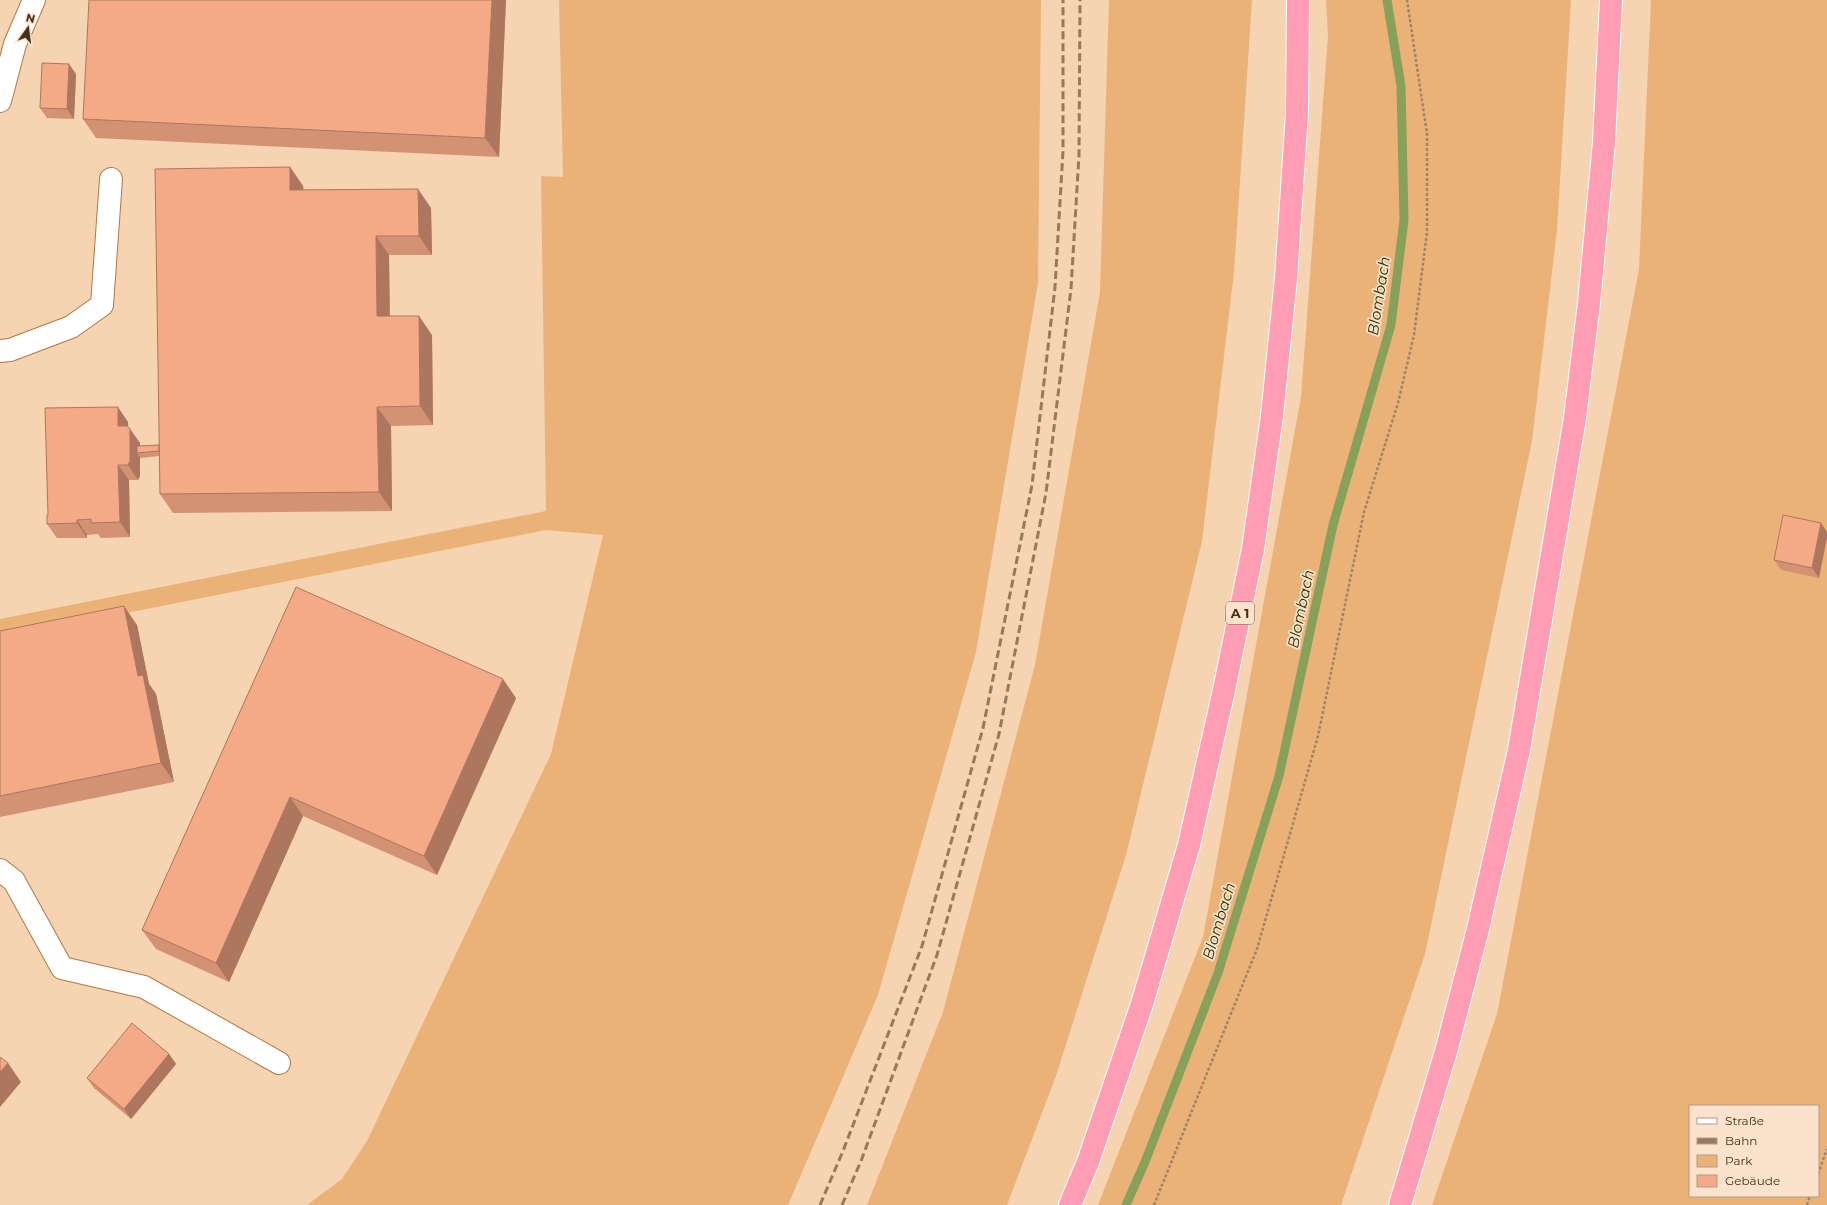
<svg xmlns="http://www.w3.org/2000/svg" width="1827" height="1205" viewBox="0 0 1827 1205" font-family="Montserrat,sans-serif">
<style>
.green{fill:#ebb278;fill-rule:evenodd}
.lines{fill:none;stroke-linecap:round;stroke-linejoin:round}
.stream{stroke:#87a15a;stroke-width:9}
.minor-casing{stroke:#b07a41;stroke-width:24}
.highway-casing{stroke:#fff;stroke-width:24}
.path{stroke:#a18366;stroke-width:2.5;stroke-dasharray:3 2;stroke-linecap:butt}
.minor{stroke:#fff;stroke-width:22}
.highway{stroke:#fe9db3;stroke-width:22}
.rail{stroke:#967a5d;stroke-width:3;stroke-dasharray:8 4;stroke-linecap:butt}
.wall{fill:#d39274}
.shaded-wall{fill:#ac775e}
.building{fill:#f5aa87;stroke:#ac775e}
.labels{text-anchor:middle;stroke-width:3.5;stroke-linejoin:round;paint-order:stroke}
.shield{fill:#fae2cc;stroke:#7c654d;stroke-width:1}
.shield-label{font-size:13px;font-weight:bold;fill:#462f17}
.water-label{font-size:15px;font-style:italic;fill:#253500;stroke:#fae2cc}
</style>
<rect width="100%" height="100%" fill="#f6d3b1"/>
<path class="green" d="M559,0H1041L1038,283L976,652L878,995L788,1205H307L342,1179L367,1141L551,754L603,535L546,530L0,638V619L546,511L541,176L563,177Z
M1109,0H1252L1234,272L1202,541L1126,855L1056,1076L1007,1205H867L943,1012L1035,665L1100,292Z
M1326,0H1571L1557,230L1532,441L1425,954L1341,1205H1098L1203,937L1301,397L1328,36Z
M1651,0H1827V1205H1432L1497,1014L1639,269ZM1690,1106H1818V1196H1690Z"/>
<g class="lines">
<path class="stream" d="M1126,1205L1145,1162L1218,973L1279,776L1333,525L1391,325L1404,220L1401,86L1387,0"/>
<defs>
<path id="minor" d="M0,101L15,44L34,0
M0,351L10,350L71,327L102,305L111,179
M0,870L14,881L62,968L144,987L279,1063"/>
<path id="highway" d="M1070,1205L1088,1162L1142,1004L1189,845L1224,690L1253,549L1272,416L1286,278L1297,113L1298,0
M1400,1205L1447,1048L1478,929L1519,750L1575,418L1589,303L1604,142L1611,0"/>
</defs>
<use href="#minor" class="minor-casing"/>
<use href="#highway" class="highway-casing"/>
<path class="path" d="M1818,1174L1827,1149
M1154,1205L1257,949L1318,736L1364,512L1398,403L1414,335L1427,232V134L1407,0
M1807,1205L1810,1196"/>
<use href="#minor" class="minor"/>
<use href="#highway" class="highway"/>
<path class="rail" d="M820,1205L843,1151L922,946L983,728L1032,485L1055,287L1063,151V0
M842,1205L861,1161L937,955L999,734L1046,493L1071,289L1079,155L1080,0"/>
</g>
<path class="wall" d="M506,0L499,157L96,138L83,119Z
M76,74L74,119L47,118L40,108Z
M290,167L303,186L304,190L431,208L432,255H389L390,316L432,335L433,425L391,426L392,511L173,513L160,494L159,456L140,458V476L138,480H129L130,537L101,538L98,534L87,535V538H57L47,524L48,515L128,422V427L140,443V446L159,445Z
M1827,532V537L1819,578L1781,570L1774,560Z
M296,587L516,698L437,875L303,816L229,982L156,949L142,930Z
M137,625L149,684L156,694L174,782L0,817V631Z
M169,1054L176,1064L131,1119L94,1088L87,1078Z"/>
<path class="shaded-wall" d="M492,0H506L499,157L485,138Z
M69,64L76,74L74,119L67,109Z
M290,167L303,186L304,209L290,190Z
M418,189L431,208L432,255L419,236Z
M376,236L389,255L390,335L377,316Z
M419,316L432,335L433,425L420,406Z
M118,407L128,422L129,441L118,426Z
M377,407L391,426L392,511L379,492Z
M130,429L140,443V453H137L140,458V476L138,480L128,465Z
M118,465L129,480L130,537L120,522Z
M77,520L87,535V538L77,523Z
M1821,523L1827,532V537L1819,578L1812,568Z
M124,606L137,625L149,684L156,694L174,782L161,763L138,676Z
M503,679L516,698L437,875L424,856Z
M290,797L303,816L229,982L216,963Z
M169,1054L176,1064L131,1119L124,1109Z
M8,1063L21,1082L0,1107V1072Z"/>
<path class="building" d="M89,0H492L485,138L83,119Z
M42,63L69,64L67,109L40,108Z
M290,167V190L418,189L419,236H376L377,316H419L420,406L377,407L379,492L160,494L155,169Z
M118,407V426H127L130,429V461L128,465H118L120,522L91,523V519L77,520V523L47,524V515H48L45,408Z
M159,445V451L137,453V446Z
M1783,515L1821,523L1812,568L1774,560Z
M296,587L503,679L424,856L290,797L216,963L142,930Z
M124,606L138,676L143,675L161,763L0,796V631Z
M132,1023L169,1054L124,1109L87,1078Z
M0,1057L8,1063L0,1072Z"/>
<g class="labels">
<rect class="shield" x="1226" y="602" width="28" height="22" rx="3"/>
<g class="shield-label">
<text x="1240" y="618">A 1</text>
</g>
<g class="water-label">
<text transform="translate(1379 296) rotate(-81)" y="5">Blombach</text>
<text transform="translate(1301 609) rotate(-78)" y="5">Blombach</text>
<text transform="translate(1219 921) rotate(-73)" y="5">Blombach</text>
</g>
</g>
<rect x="1689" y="1105" width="130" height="92" fill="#fae2cc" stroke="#b29a84"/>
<rect x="1697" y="1118" width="20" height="6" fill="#ffffff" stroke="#b29a84"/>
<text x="1725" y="1125" font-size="12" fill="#462f17">Straße</text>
<rect x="1697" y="1138" width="20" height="6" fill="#967a5d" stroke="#b29a84"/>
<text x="1725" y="1145" font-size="12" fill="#462f17">Bahn</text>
<rect x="1697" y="1155" width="20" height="12" fill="#ebb278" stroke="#b29a84"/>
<text x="1725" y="1165" font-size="12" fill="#462f17">Park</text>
<rect x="1697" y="1175" width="20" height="12" fill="#f5aa87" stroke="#b29a84"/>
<text x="1725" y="1185" font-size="12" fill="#462f17">Gebäude</text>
<g transform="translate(28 28) rotate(14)" stroke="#fae2cc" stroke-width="3" paint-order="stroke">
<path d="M0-3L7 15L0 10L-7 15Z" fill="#462f17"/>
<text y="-6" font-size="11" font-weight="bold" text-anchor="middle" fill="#462f17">N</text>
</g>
</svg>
